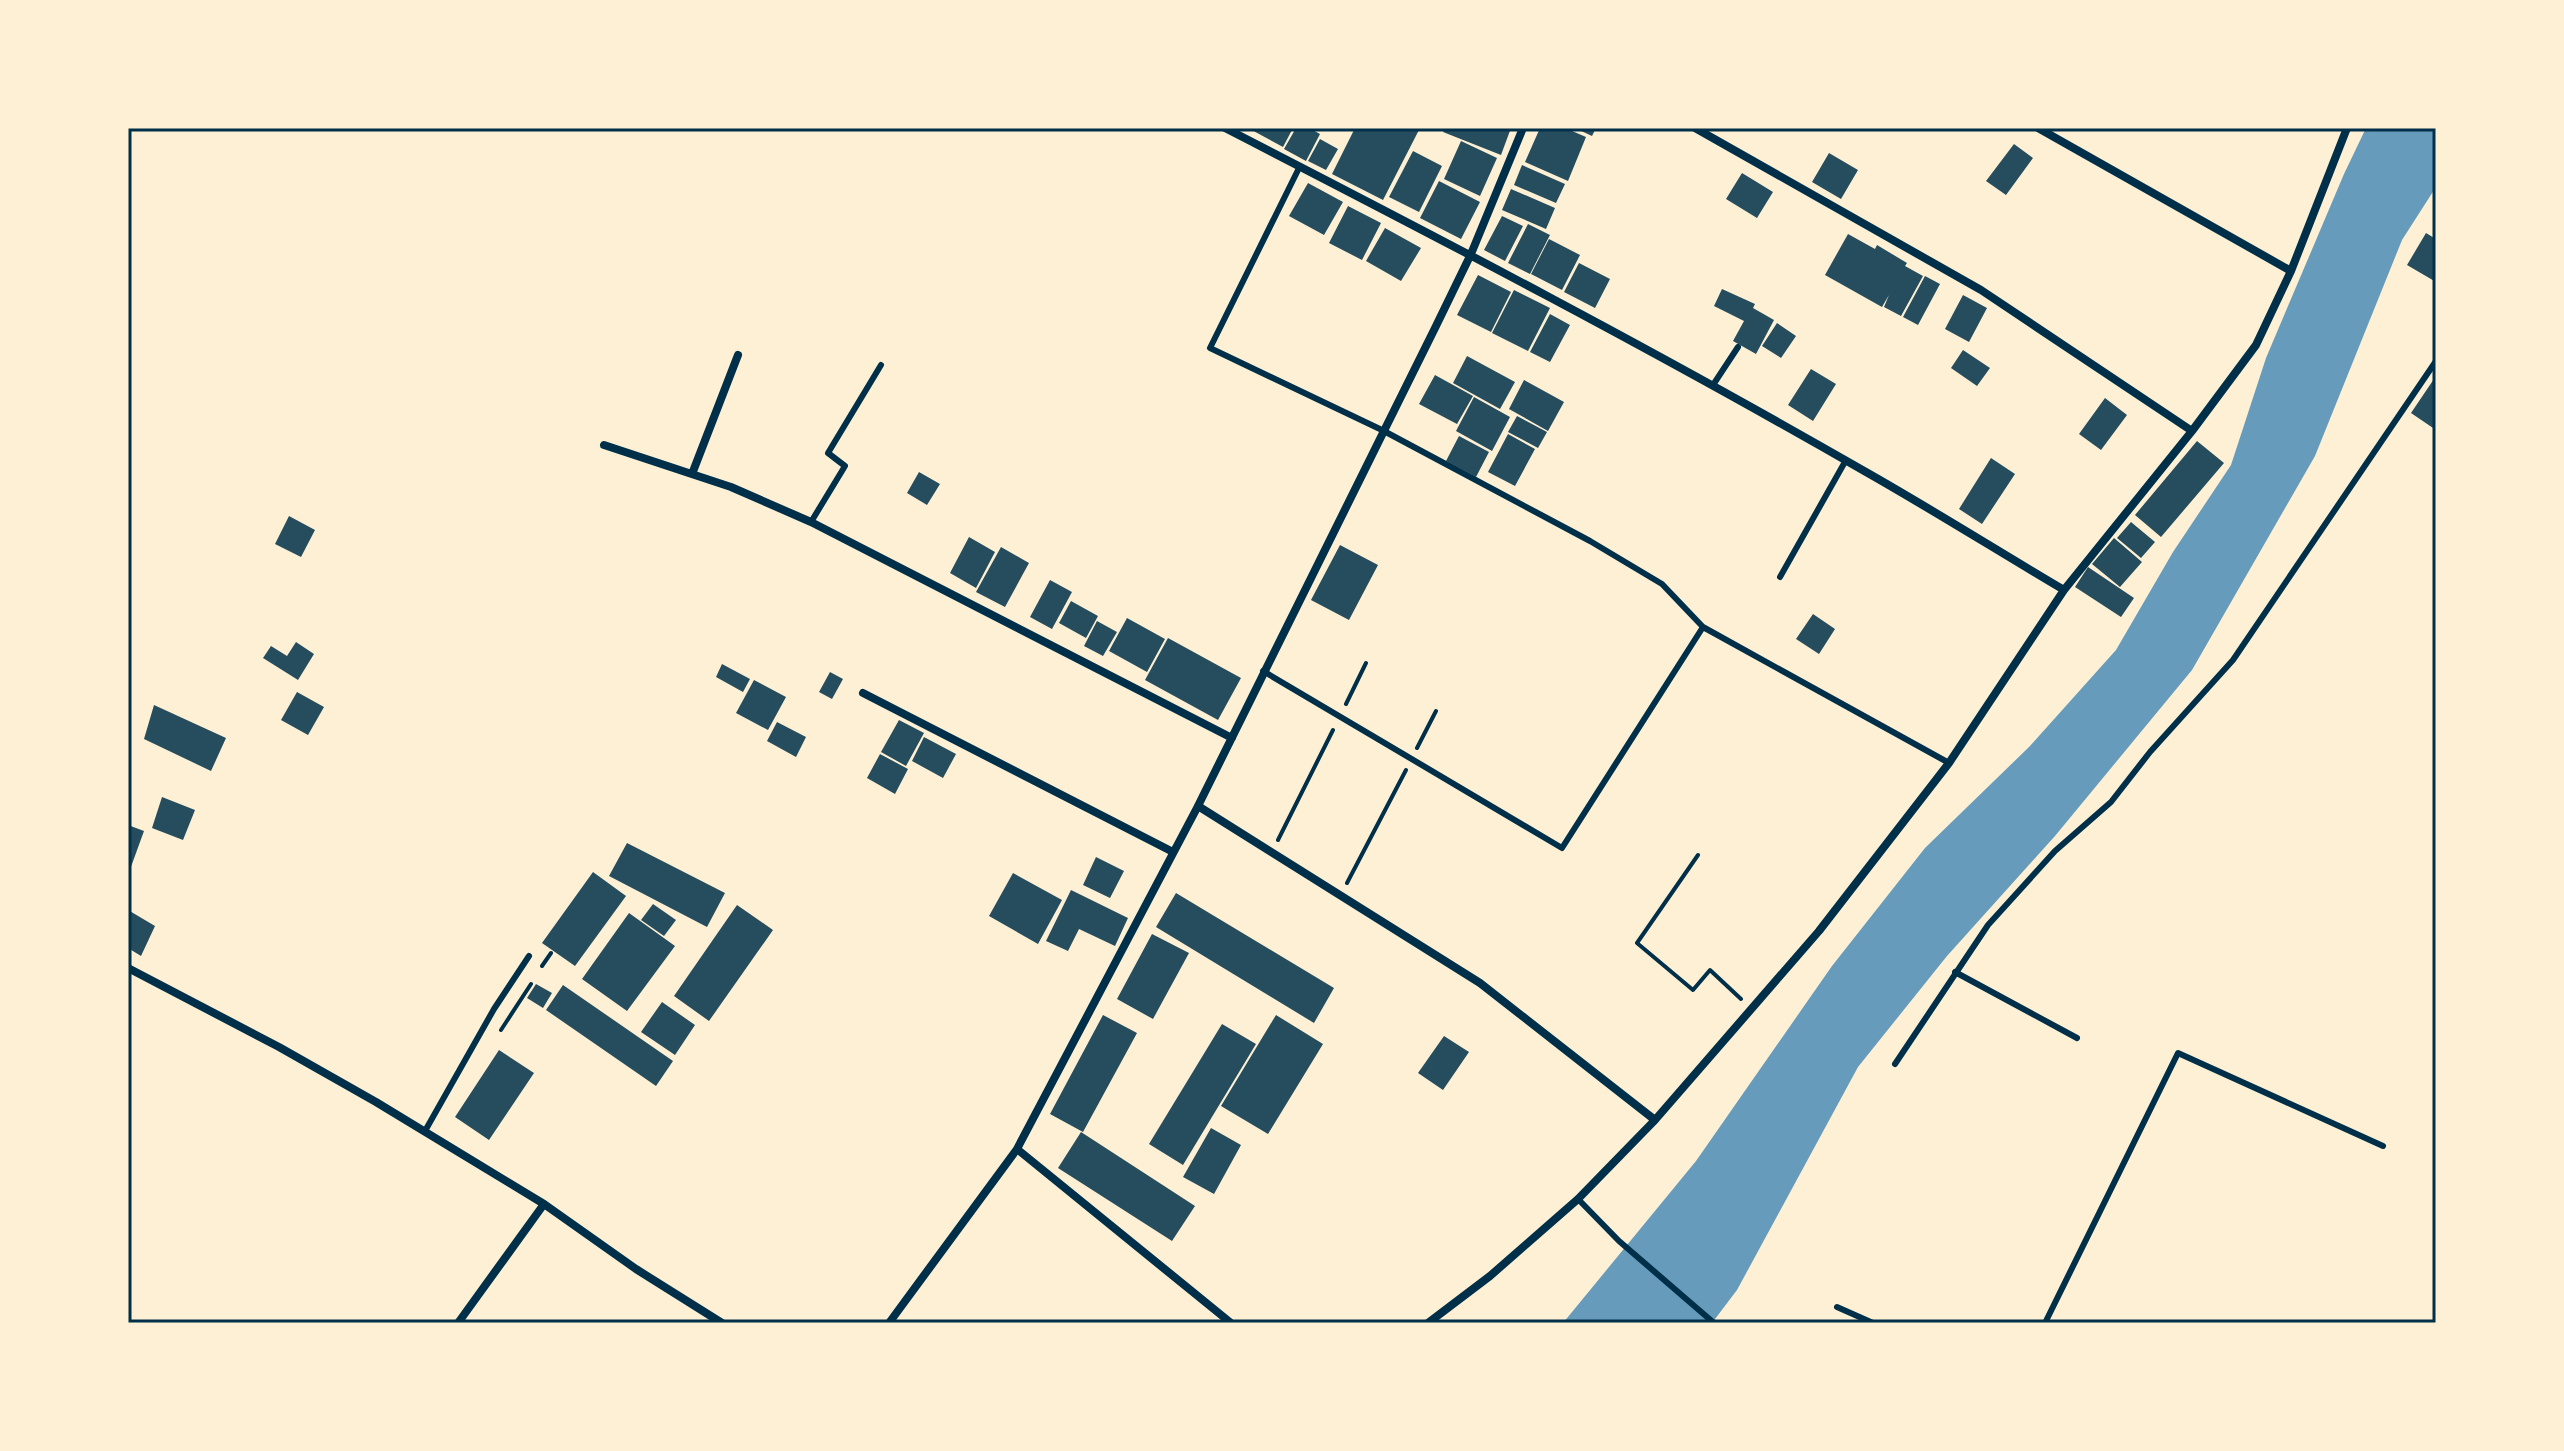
<svg xmlns="http://www.w3.org/2000/svg" width="2564" height="1451" viewBox="0 0 2564 1451" font-family="'Public Sans',sans-serif">
<style>
.water{fill:#669bbc}
.building{fill:#264d5e}
.lines{fill:none;stroke-linecap:round;stroke-linejoin:round}
.path{stroke:#003049;stroke-width:4}
.service{stroke:#003049;stroke-width:6}
.minor{stroke:#003049;stroke-width:8}
.neatline{fill:none;stroke:#003049;stroke-width:3}
</style>
<rect width="100%" height="100%" fill="#fdf0d5"/>
<path class="water" d="M2366,128H2436V187L2402,240L2315,456L2192,670L2055,836L1947,956L1858,1067L1737,1290L1712,1323H1563L1696,1161L1832,966L1925,848L2029,747L2116,650L2173,552L2231,465L2266,358L2344,174Z"/>
<path class="building" d="M1248,128H1293L1283,147Z
M1296,128H1309L1320,134L1306,161L1284,149Z
M1355,128H1420L1383,200L1332,174Z
M1445,128H1511L1501,155L1443,132Z
M1540,128H1565L1586,137L1568,181L1525,162Z
M1575,128H1596L1592,136Z
M1320,139L1338,149L1326,170L1308,161Z
M1461,141L1497,158L1480,196L1444,179Z
M2014,144L2033,158L2006,195L1986,181Z
M1413,151L1442,166L1419,212L1389,197Z
M1829,153L1858,170L1841,199L1812,182Z
M1522,165L1565,184L1556,203L1514,185Z
M1742,173L1773,192L1757,218L1726,199Z
M1439,181L1480,202L1461,239L1420,218Z
M1308,183L1343,202L1324,235L1289,216Z
M1511,189L1555,208L1546,229L1502,210Z
M1348,206L1381,223L1362,260L1329,243Z
M1502,216L1523,226L1505,261L1484,250Z
M1528,224L1550,235L1530,274L1508,263Z
M1385,228L1421,248L1401,281L1366,261Z
M2426,233L2436,239V282L2407,265Z
M1848,234L1875,249L1877,245L1907,263L1905,266L1923,276L1901,316L1884,307L1889,295L1882,307L1825,275Z
M1549,239L1580,255L1562,290L1531,274Z
M1579,263L1610,279L1595,308L1564,292Z
M1478,275L1511,292L1491,332L1457,315Z
M1925,276L1940,284L1918,325L1903,317Z
M1722,289L1755,304L1753,308L1774,320L1756,354L1733,341L1744,321L1714,306Z
M1514,290L1550,308L1528,351L1492,333Z
M1963,295L1987,308L1969,342L1945,329Z
M1550,314L1570,325L1550,362L1530,352Z
M1777,323L1796,336L1781,358L1762,346Z
M1963,350L1990,368L1977,386L1951,368Z
M1467,356L1515,382L1500,409L1453,383Z
M1811,369L1836,384L1813,421L1788,405Z
M1435,375L1473,396L1457,424L1419,404Z
M2436,376V430L2411,413Z
M1524,380L1564,402L1548,431L1509,409Z
M1474,397L1510,417L1492,451L1456,431Z
M2105,398L2127,415L2101,450L2079,434Z
M1517,416L1547,432L1538,448L1508,432Z
M1508,434L1535,449L1515,486L1488,472Z
M1459,436L1489,452L1476,477L1446,461Z
M2197,441L2224,463L2161,537L2135,515Z
M1991,458L2015,474L1982,524L1959,509Z
M919,472L940,484L927,505L907,493Z
M289,516L315,530L301,557L275,544Z
M2131,522L2155,542L2141,558L2117,538Z
M969,537L995,552L976,588L950,573Z
M2114,538L2142,562L2120,587L2092,564Z
M1340,545L1378,565L1349,620L1311,600Z
M1001,547L1029,563L1005,607L976,592Z
M2088,567L2134,598L2121,617L2075,587Z
M1050,580L1072,592L1052,629L1030,617Z
M1071,601L1098,616L1086,638L1059,623Z
M1813,614L1835,629L1819,654L1796,639Z
M1127,618L1165,639L1147,672L1109,651Z
M1097,621L1117,632L1103,656L1084,646Z
M1168,638L1241,678L1218,720L1145,680Z
M296,642L314,654L298,680L263,658L271,646L287,656Z
M722,664L750,679L743,692L716,677Z
M830,672L843,679L832,699L819,692Z
M754,680L786,697L768,730L736,713Z
M297,692L324,707L308,735L281,720Z
M154,705L226,738L211,771L144,739Z
M899,720L924,733L906,766L881,752Z
M777,722L806,737L796,757L767,741Z
M924,737L956,754L943,778L912,761Z
M880,754L908,769L895,794L867,778Z
M162,797L195,810L183,840L152,828Z
M128,825L144,831L128,875Z
M627,843L725,893L707,927L609,876Z
M1096,857L1124,871L1110,898L1083,885Z
M593,872L626,896L575,966L542,943Z
M1013,873L1062,900L1038,944L989,916Z
M1071,890L1128,918L1115,946L1079,929L1068,951L1046,941Z
M1176,893L1334,988L1314,1023L1156,927Z
M653,904L676,920L664,936L641,920Z
M737,905L773,930L709,1021L674,996Z
M128,910L155,926L141,956L128,948Z
M629,913L675,946L627,1011L582,979Z
M1152,934L1189,953L1153,1019L1117,999Z
M536,984L552,993L543,1008L527,998Z
M563,985L673,1061L656,1086L546,1010Z
M662,1002L695,1025L675,1055L641,1032Z
M1103,1015L1137,1033L1083,1132L1050,1114Z
M1276,1015L1323,1044L1268,1134L1221,1106Z
M1222,1024L1256,1044L1183,1165L1149,1144Z
M1444,1036L1469,1052L1443,1090L1418,1073Z
M499,1050L534,1073L489,1140L455,1117Z
M1211,1128L1241,1145L1214,1194L1183,1177Z
M1081,1132L1195,1206L1172,1241L1058,1168Z"/>
<g class="lines">
<path class="path" d="M1346,704L1366,663
M1417,748L1436,711
M1278,840L1333,730
M1698,855L1637,943L1693,990L1710,970L1741,999
M1347,883L1406,770
M542,966L551,953
M501,1030L531,984"/>
<path class="service" d="M1300,166L1210,348L1382,430L1590,541L1662,584L1703,627L1949,763
M1713,385L1738,347
M811,522L845,466L828,453L881,365
M1780,577L1846,460
M1263,671L1562,848L1703,627
M1955,972L2077,1038
M1895,1064L1988,925L2055,851L2111,802L2150,752L2233,660L2436,361
M425,1131L494,1009L529,956
M1578,1199L1619,1241L1714,1323
M1837,1307L1873,1323
M2045,1323L2178,1053L2383,1146"/>
<path class="minor" d="M1225,128C1441,239 1656,351 1866,472C1933,510 1998,551 2064,590
M1695,128L1981,290L2192,431
M2038,128L2291,271
M604,445L731,487L811,522L1232,738
M692,474L738,355
M863,693L1173,852
M1198,806L1480,983L1655,1120
M128,968L279,1047L376,1102L544,1204L636,1269L722,1323
M1017,1149L1231,1323
M458,1323L544,1204
M889,1323L1017,1149L1198,806L1436,326L1471,254L1523,128
M1428,1323L1490,1276L1578,1199L1655,1120L1819,931L1949,763L2064,590L2192,431L2256,345L2291,271L2347,128"/>
</g>
<rect width="2564" height="1451" fill="none" stroke="#fdf0d5" stroke-width="260"/>
<rect x="130" y="130" width="2304" height="1191" class="neatline"/>
</svg>
